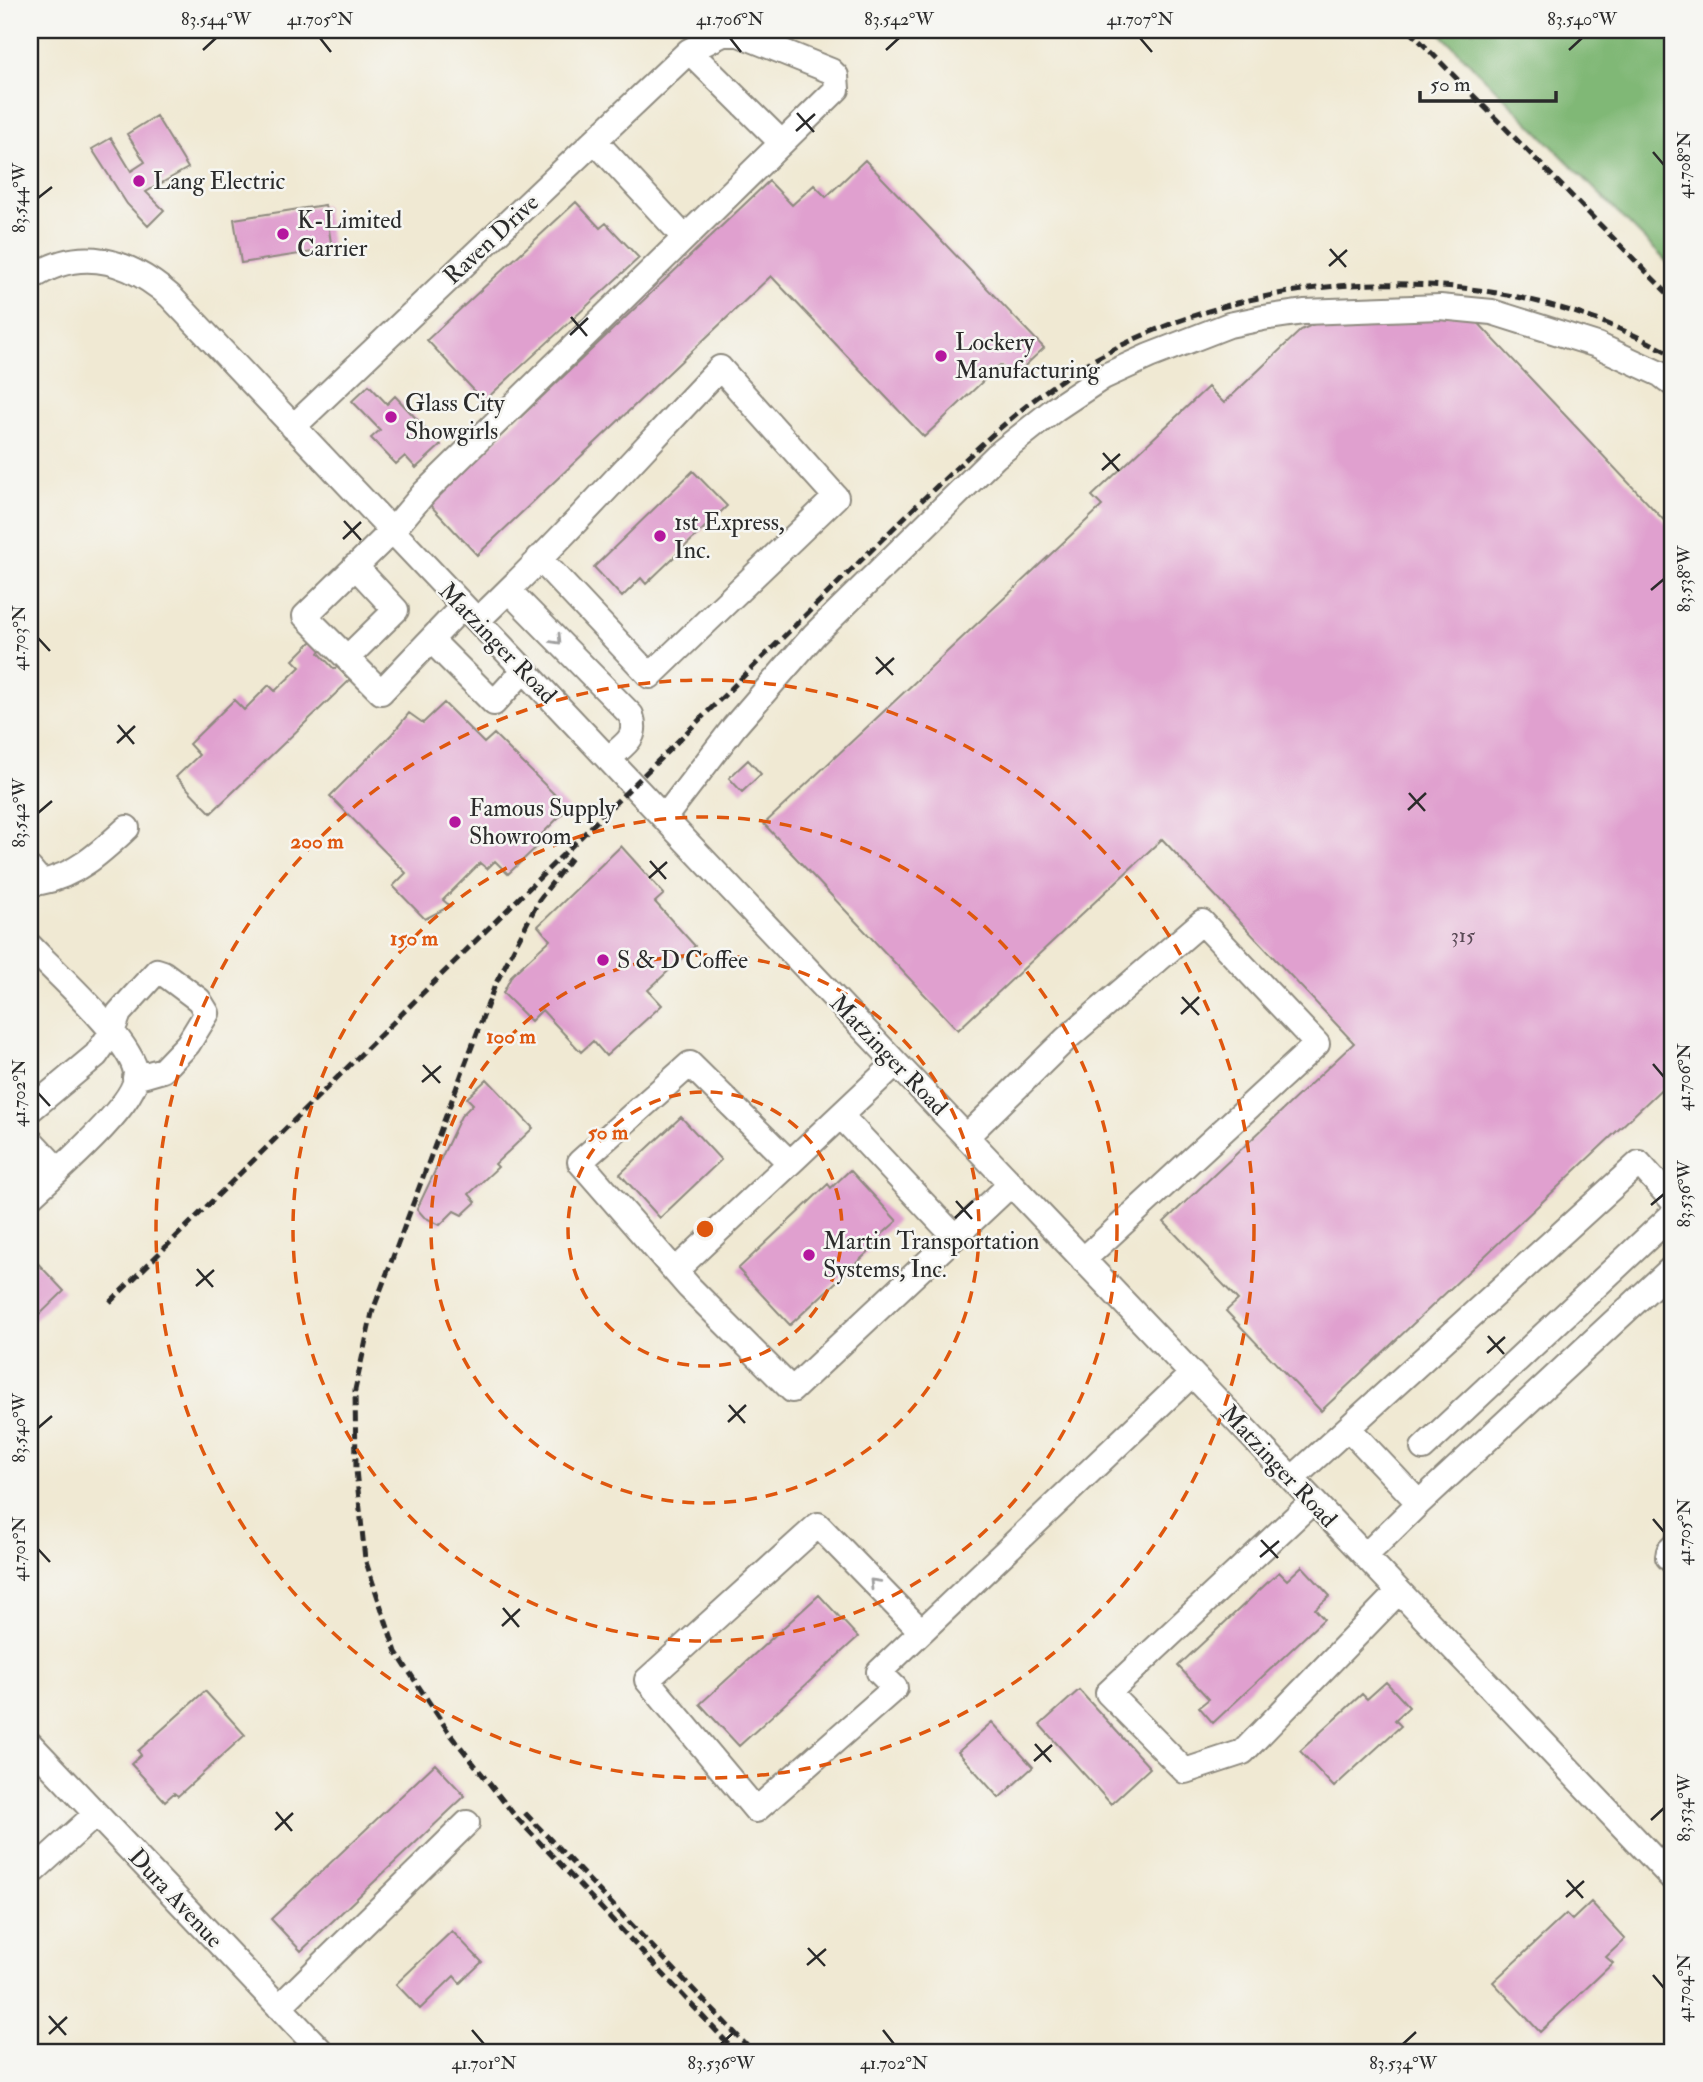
<svg xmlns="http://www.w3.org/2000/svg" width="1703" height="2082" viewBox="0 0 1703 2082" font-family="'IM FELL Double Pica',serif">
<style>
.forest{fill:#80b876;stroke:#567250;stroke-width:2}
.building{fill:#e0a0cf}
.lines{fill:none;stroke-linecap:round;stroke-linejoin:round}
.minor-casing{stroke:#8e8a7f;stroke-width:28}
.minor{stroke:#fff;stroke-width:24}
.rail{stroke:#2b2b2b;stroke-width:5;stroke-dasharray:10 5;stroke-linecap:butt}
.oneway{stroke:#a0a0a0}
.ticks{fill:none;stroke:#2b2b2b;stroke-width:2.5}
.ring{fill:none;stroke:#df570e;stroke-width:3.5;stroke-dasharray:12 9}
.poi-dot{fill:#b5179e;stroke:#f6f6f2;stroke-width:2.5}
.labels{text-anchor:middle;stroke-width:5;stroke-linejoin:round;paint-order:stroke}
.number-label{font-size:21px;fill:#584854}
.poi-label{font-size:24px;fill:#2b2b2b;stroke:#f6f6f2;text-anchor:start}
.street-label{font-size:24px;fill:#2b2b2b;stroke:#f6f6f2}
.centre{fill:#df570e;stroke:#f6f6f2;stroke-width:3.5}
.ring-label{font-size:21px;text-anchor:middle;font-weight:bold;fill:#df570e;stroke:#f6f6f2;stroke-width:5;stroke-linejoin:round;paint-order:stroke}
.neatline{fill:none;stroke:#2b2b2b;stroke-width:2.5}
.ticks-label{font-size:18px;text-anchor:middle;fill:#2b2b2b}
</style>
<rect width="100%" height="100%" fill="#f6f6f2"/>
<filter id="ink" filterUnits="userSpaceOnUse"><feTurbulence type="fractalNoise" baseFrequency=".0143" numOctaves="2"/><feDisplacementMap in="SourceGraphic" scale="14" xChannelSelector="R" yChannelSelector="G"/><feConvolveMatrix kernelMatrix="1 2 1 2 8 2 1 2 1" color-interpolation-filters="sRGB"/></filter>
<filter id="wash" filterUnits="userSpaceOnUse"><feTurbulence type="fractalNoise" baseFrequency=".00686" numOctaves="4" result="noise"/><feDisplacementMap in="SourceGraphic" scale="28" xChannelSelector="R" yChannelSelector="G"/><feGaussianBlur stdDeviation="1.57" result="paint"/><feColorMatrix in="noise" values="0 0 0 0 0 0 0 0 0 0 0 0 0 0 0 0 0 1.4 0 .05"/><feComposite in="paint" operator="in"/></filter>
<g filter="url(#wash)">
<rect width="100%" height="100%" fill="#f0e9d3"/>
<path class="forest" d="M1437,30H1673V268Z"/>
<g id="blocks">
<path class="building" d="M156,116L188,168L146,192L164,210L148,226L127,204L92,149L111,138L131,171L145,162L127,134Z
M865,160L1044,348L1013,377L1000,365L924,437L771,276L477,555L429,504L769,181L792,205L814,185L826,197Z
M576,202L600,228L606,223L639,258L484,401L427,340Z
M325,205L332,249L241,263L234,219Z
M1470,314L1673,530V1078L1321,1411L1226,1311L1238,1300L1164,1222L1354,1043L1162,839L958,1030L764,824L1102,506L1092,496L1208,387L1224,403L1301,330L1325,319Z
M369,385L387,404L395,396L441,445L416,468L405,456L396,464L371,438L380,430L352,401Z
M693,471L727,506L646,584L641,578L622,597L594,567Z
M312,641L321,650L319,653L334,669L337,667L350,680L211,813L176,777L199,755L189,744L234,700L244,710L269,685L275,691L300,667L293,660Z
M444,703L484,743L494,734L568,808L540,836L544,840L508,874L495,861L487,869L480,863L443,900L450,906L425,919L393,886L406,873L330,796L392,734L409,713L423,723Z
M748,760L761,774L742,792L729,778Z
M621,846L664,894L655,902L695,946L648,990L662,1005L606,1056L593,1041L581,1052L542,1010L531,1021L503,993L512,975L550,940L538,926Z
M487,1079L533,1128L495,1164L498,1167L469,1194L476,1202L462,1215L454,1211L440,1225L424,1217L417,1209L461,1116L473,1104L467,1098Z
M681,1117L721,1160L660,1218L620,1174Z
M850,1170L897,1221L878,1238L880,1241L790,1325L738,1269L828,1184L831,1188Z
M30,1255L64,1291L30,1324Z
M1302,1566L1330,1596L1315,1609L1324,1619L1213,1723L1199,1707L1209,1699L1178,1666L1279,1572L1287,1580Z
M819,1595L858,1637L739,1746L700,1704Z
M1386,1682L1409,1707L1395,1720L1401,1726L1334,1787L1300,1751L1362,1694L1367,1699Z
M1079,1690L1150,1768L1111,1804L1040,1725Z
M205,1691L245,1735L178,1796L174,1793L165,1801L131,1764L141,1755L138,1751Z
M992,1722L1033,1767L999,1798L958,1752Z
M435,1764L465,1796L301,1951L271,1919Z
M1591,1902L1625,1939L1606,1957L1613,1963L1540,2032L1493,1982L1566,1914L1572,1920Z
M452,1931L482,1962L460,1983L454,1976L420,2009L396,1984Z"/>
</g>
</g>
<g filter="url(#ink)">
<use href="#blocks" fill-opacity="0" stroke="#8e8a7f" stroke-width="2"/>
<g class="lines">
<defs>
<path id="minor" d="M689,51L781,142
M595,141L684,237
M30,279C79,245 127,259 170,296L896,1063L1673,1879
M293,427L689,51L723,34H739L831,71L836,76L837,89L425,492L392,531L305,616L381,692L463,606
M509,591L631,715C639,739 624,744 608,759
M478,620C562,540 640,452 720,368L836,497L650,676L539,558
M431,640L494,703L524,670
M347,658L396,610L355,566
M664,818L734,727L814,635L996,456L1055,409L1103,377L1149,356L1229,325L1263,318L1304,312L1440,307L1492,312L1597,345L1660,374L1673,384
M30,869L41,882C76,876 102,851 127,828
M30,946C54,971 132,1041 136,1073C140,1102 52,1176 30,1197
M896,1063L790,1163L690,1064L580,1162L689,1287L792,1390L1011,1184
M30,1110L96,1055L112,1032L119,1013L157,971L163,973L199,1000L207,1013L188,1044L163,1070L135,1078
M841,1116L955,1237
M967,1136L1066,1039L1202,922L1317,1044L1083,1260
M30,1140L58,1170
M675,1271L790,1163
M1348,1428L1419,1503
M1423,1448L1673,1214
M1293,1478L1639,1163L1673,1201
M1313,1501L1108,1693L1185,1771L1243,1752L1399,1591
M1673,1547L1669,1551L1668,1557L1673,1562
M1365,1556L1419,1503L1673,1267
M921,1631L818,1525L647,1680L756,1810L895,1688L879,1672L1192,1374
M30,1744L322,2052
M30,1874L96,1814
M279,2007L467,1823"/>
</defs>
<use href="#minor" class="minor-casing"/>
<use href="#minor" class="minor"/>
<path class="rail" d="M1409,30L1673,299
M571,858L539,900L495,985L372,1313L355,1390L356,1470L365,1559L396,1652L448,1731L515,1816L736,2052
M110,1302L919,503C973,453 1025,399 1090,362C1265,262 1496,256 1673,355
M525,1813L753,2052"/>
</g>
<defs><path id="oneway-chevron" d="M-2-3.5L2.5 0L-2 3.5" fill="none" stroke-width="1.6" stroke-linecap="round" stroke-linejoin="round" transform="scale(1.75)"/></defs>
<g class="oneway">
<use href="#oneway-chevron" transform="translate(557 640) rotate(46)"/>
<use href="#oneway-chevron" transform="translate(874 1583) rotate(-134)"/>
</g>
</g>
<path class="ticks" d="M320,38L331,52M730,38L741,52M1140,38L1152,52M203,50L216,38M886,50L899,38M1569,50L1582,38M797,113L814,132M796,131L815,114M1653,152L1664,165M38,198L52,187M1330,249L1346,267M1329,266L1347,250M571,317L587,336M570,335L588,318M1103,453L1119,471M1102,470L1120,454M344,521L361,540M343,539L361,522M1651,590L1664,579M38,638L50,651M876,657L893,675M876,674L894,658M118,725L134,744M117,743L135,726M1409,793L1425,811M1408,810L1426,793M38,813L52,801M650,861L666,879M649,878L667,862M1182,997L1199,1015M1181,1014L1199,997M1653,1064L1664,1077M423,1065L440,1083M422,1082L441,1066M38,1093L50,1106M956,1201L972,1219M1651,1205L1664,1194M955,1218L973,1201M197,1269L213,1287M196,1286L214,1270M1488,1336L1504,1354M1487,1353L1505,1337M729,1405L745,1423M728,1422L746,1405M38,1428L52,1416M1653,1519L1664,1532M1261,1540L1278,1558M38,1549L50,1562M1260,1557L1279,1541M503,1608L519,1627M502,1626L520,1609M1035,1744L1051,1762M1034,1761L1052,1745M276,1812L292,1831M1651,1820L1664,1808M275,1830L293,1813M1567,1880L1583,1898M1566,1897L1584,1881M808,1948L825,1966M807,1965L826,1949M1653,1975L1664,1988M49,2016L66,2035M472,2030L484,2044M883,2030L894,2044M49,2034L67,2017M721,2044L734,2032M1403,2044L1416,2032"/>
<g class="ring">
<circle cx="705" cy="1229" r="137"/>
<circle cx="705" cy="1229" r="274"/>
<circle cx="705" cy="1229" r="412"/>
<circle cx="705" cy="1229" r="549"/>
</g>
<g class="poi-dot">
<circle cx="139" cy="181" r="7"/>
<circle cx="283" cy="234" r="7"/>
<circle cx="941" cy="356" r="7"/>
<circle cx="391" cy="417" r="7"/>
<circle cx="660" cy="536" r="7"/>
<circle cx="455" cy="822" r="7"/>
<circle cx="603" cy="960" r="7"/>
<circle cx="809" cy="1255" r="7"/>
</g>
<g class="labels">
<g class="number-label">
<text x="1463" y="942">315</text>
</g>
<g class="poi-label">
<text x="153" y="189">Lang Electric</text>
<text x="297" y="228">K-Limited<tspan x="297" dy="28">Carrier</tspan></text>
<text x="955" y="350">Lockery<tspan x="955" dy="28">Manufacturing</tspan></text>
<text x="405" y="411">Glass City<tspan x="405" dy="28">Showgirls</tspan></text>
<text x="674" y="530">1st Express,<tspan x="674" dy="28">Inc.</tspan></text>
<text x="469" y="816">Famous Supply<tspan x="469" dy="28">Showroom</tspan></text>
<text x="617" y="968">S &amp; D Coffee</text>
<text x="823" y="1249">Martin Transportation<tspan x="823" dy="28">Systems, Inc.</tspan></text>
</g>
<g class="street-label">
<text transform="translate(491 239) rotate(-43)" y="8">Raven Drive</text>
<text transform="translate(498 643) rotate(46)" y="8">Matzinger Road</text>
<text transform="translate(889 1055) rotate(46)" y="8">Matzinger Road</text>
<text transform="translate(1279 1466) rotate(47)" y="8">Matzinger Road</text>
<text transform="translate(176 1898) rotate(47)" y="8">Dura Avenue</text>
</g>
</g>
<circle cx="705" cy="1229" r="10" class="centre"/>
<g class="ring-label">
<text x="317" y="848">200 m</text>
<text x="414" y="945">150 m</text>
<text x="511" y="1043">100 m</text>
<text x="608" y="1139">50 m</text>
</g>
<rect width="1703" height="2082" fill="none" stroke="#f6f6f2" stroke-width="77"/>
<path d="M1420 91v10h136v-10" fill="none" stroke="#2b2b2b" stroke-width="3.5"/>
<text x="1430" y="91" font-size="21" fill="#2b2b2b" stroke="#f6f6f2" stroke-width="5" paint-order="stroke">50 m</text>
<rect x="38" y="38" width="1626" height="2006" class="neatline"/>
<g class="ticks-label">
<text x="216" y="25">83.544°W</text>
<text x="320" y="25">41.705°N</text>
<text x="730" y="25">41.706°N</text>
<text x="899" y="25">83.542°W</text>
<text x="1140" y="25">41.707°N</text>
<text x="1582" y="25">83.540°W</text>
<text transform="translate(1684 165) rotate(-90)" y="6">41.708°N</text>
<text transform="translate(19 198) rotate(-90)" y="6">83.544°W</text>
<text transform="translate(1684 579) rotate(-90)" y="6">83.538°W</text>
<text transform="translate(19 638) rotate(-90)" y="6">41.703°N</text>
<text transform="translate(19 813) rotate(-90)" y="6">83.542°W</text>
<text transform="translate(1684 1077) rotate(-90)" y="6">41.706°N</text>
<text transform="translate(19 1093) rotate(-90)" y="6">41.702°N</text>
<text transform="translate(1684 1194) rotate(-90)" y="6">83.536°W</text>
<text transform="translate(19 1428) rotate(-90)" y="6">83.540°W</text>
<text transform="translate(1684 1532) rotate(-90)" y="6">41.705°N</text>
<text transform="translate(19 1549) rotate(-90)" y="6">41.701°N</text>
<text transform="translate(1684 1808) rotate(-90)" y="6">83.534°W</text>
<text transform="translate(1684 1988) rotate(-90)" y="6">41.704°N</text>
<text x="484" y="2069">41.701°N</text>
<text x="721" y="2069">83.536°W</text>
<text x="894" y="2069">41.702°N</text>
<text x="1403" y="2069">83.534°W</text>
</g>
</svg>
